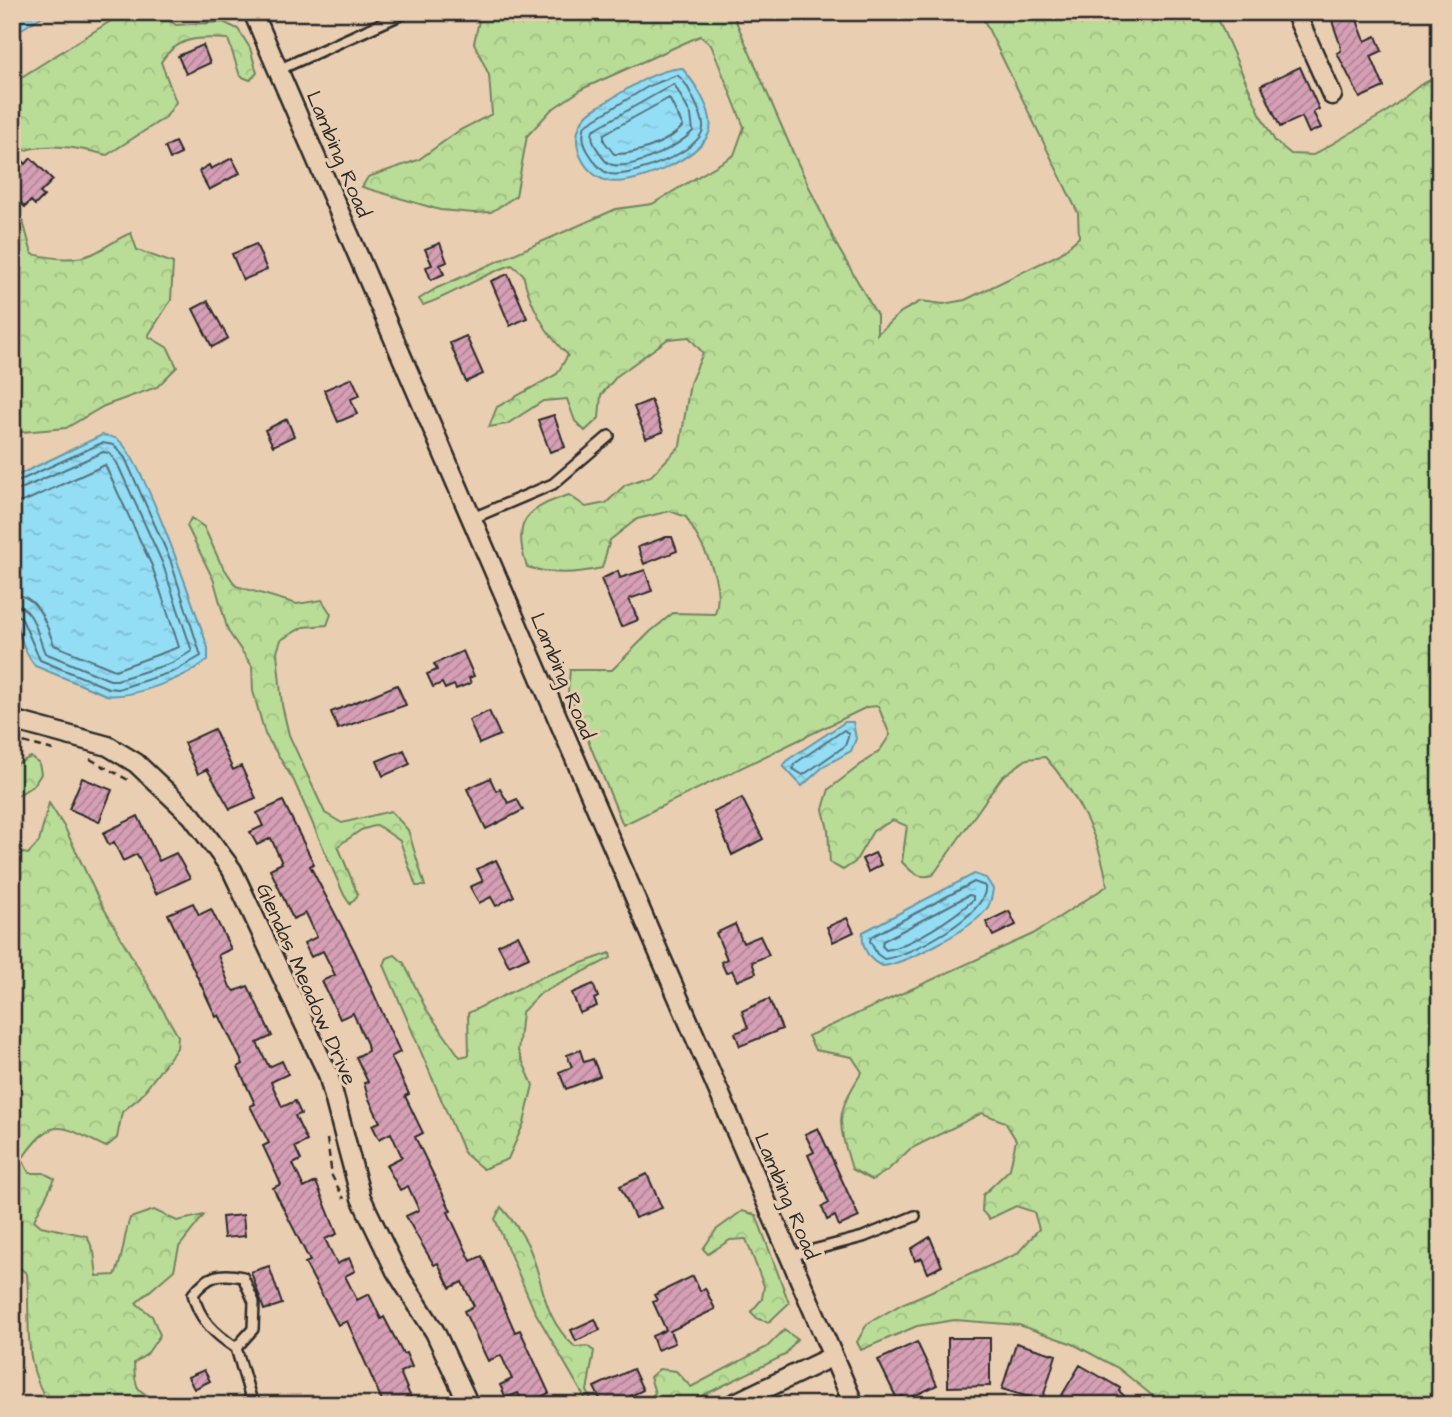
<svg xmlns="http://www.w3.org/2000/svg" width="1452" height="1417" viewBox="0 0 1452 1417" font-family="'Architects Daughter',sans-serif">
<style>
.forest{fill:url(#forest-crowns);stroke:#728461;stroke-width:2}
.water{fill:url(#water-ripples);stroke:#6996a4;stroke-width:2}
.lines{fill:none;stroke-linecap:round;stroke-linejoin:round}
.shore{stroke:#55727c;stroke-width:2}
.building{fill:url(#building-hatch);stroke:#2b2b2b;stroke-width:2}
.service-casing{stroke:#2b2b2b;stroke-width:14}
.minor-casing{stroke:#2b2b2b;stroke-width:23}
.path{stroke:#2b2b2b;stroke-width:2.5;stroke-dasharray:7 5;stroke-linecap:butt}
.service{stroke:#eaceb1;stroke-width:9}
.minor{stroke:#eaceb1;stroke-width:18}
.labels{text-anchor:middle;stroke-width:6;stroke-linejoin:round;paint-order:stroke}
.street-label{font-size:21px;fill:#2b2b2b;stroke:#eaceb1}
</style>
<defs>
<pattern id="forest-crowns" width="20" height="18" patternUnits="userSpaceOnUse" patternTransform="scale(1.75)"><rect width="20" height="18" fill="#b9dd97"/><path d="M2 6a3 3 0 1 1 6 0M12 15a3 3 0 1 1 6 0" fill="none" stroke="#9fbe82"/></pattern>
<pattern id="water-ripples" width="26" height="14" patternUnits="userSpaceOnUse" patternTransform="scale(1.75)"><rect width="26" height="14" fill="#93ddf5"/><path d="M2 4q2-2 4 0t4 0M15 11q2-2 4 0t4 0" fill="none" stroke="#7fbed2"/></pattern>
<pattern id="building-hatch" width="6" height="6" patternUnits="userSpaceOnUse" patternTransform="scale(1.75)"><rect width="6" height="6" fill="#d69fb5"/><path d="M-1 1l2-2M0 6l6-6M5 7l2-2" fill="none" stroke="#ae8293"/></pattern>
</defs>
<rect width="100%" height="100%" fill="#eaceb1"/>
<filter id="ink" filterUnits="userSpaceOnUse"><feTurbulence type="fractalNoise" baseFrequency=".0143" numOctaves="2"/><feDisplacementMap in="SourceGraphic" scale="14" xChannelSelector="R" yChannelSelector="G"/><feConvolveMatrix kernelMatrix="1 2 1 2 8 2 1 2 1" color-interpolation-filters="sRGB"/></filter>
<g filter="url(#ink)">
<path class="forest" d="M125,12H157L176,25L223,22L238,29L250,48L257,73L250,80L240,76L228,39C200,37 178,36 161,62L176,102L166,117L107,155C76,147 42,141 12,155V83Z
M481,12H732L795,157L836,244L877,315V334L901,312L921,301L943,304L965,300L1060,254L1079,237L1078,213L980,12H1215L1262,118L1275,141L1291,154L1313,155L1385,113L1420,85L1440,75V1405H1164L1118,1368L1073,1344L1019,1325L955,1320L917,1326L861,1350L857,1342L867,1324L902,1304L1017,1254L1039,1229L1034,1212L1016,1206L989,1219L982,1211L983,1195L1010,1169L1016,1140L1005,1122L982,1113L910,1149L888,1170L872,1180L852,1169C837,1120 835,1115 862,1072L852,1057L815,1050L808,1036L1033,934L1107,886C1102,842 1075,790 1045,757L1027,759L1002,777L933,875C919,879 912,873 902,862L907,826L893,820L873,831L855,862L843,870L830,863L828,830L823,809L829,789L880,750L890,735L878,706L867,707L623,825L568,692L570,670H612L650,632L673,613L715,614C726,582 702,545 686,517L670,511L637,519L610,540L602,568C575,574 554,575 527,567C511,521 527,508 569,495L586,507L606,503L625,485L651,476L680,446L690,383L703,353L689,337L668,339L617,376L601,395L599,418L585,431L575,421L567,399L543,401L507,424L489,427L497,407L557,374L568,355C546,335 529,303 523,274L512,265C480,275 454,295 423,305L419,299L437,288L616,209L652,204L734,155L744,127L711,45L700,36L584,88L551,110L527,136L516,196L491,212L474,213L440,210L362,187L368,177L418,160L460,130L492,114L489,75L474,43Z
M12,216L23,221L32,254C53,258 72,262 92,254C106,248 117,238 131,233L137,250L173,263L171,300L148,336L168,348L177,367L157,387L104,406L66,428L12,433Z
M191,518L204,527L220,562L236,586L297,604L322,600L331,614L327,625L303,627L281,640L277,652L282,705L289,735L325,813L342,823L391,811L408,830L425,886H416L400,841L377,825L361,830L338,846L358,895L350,904L344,895L294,781L265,734L253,691L252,666L228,631L214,581L187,526Z
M31,757L39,763L41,774L34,785L12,799V766Z
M49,803L65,828L99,900L178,1036L177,1048L140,1097L122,1112L117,1138L106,1147C63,1127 54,1112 22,1159L29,1173H44L55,1179L34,1220L41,1226L87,1236L94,1252L97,1276L115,1275C124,1257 123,1238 130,1218L154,1210L177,1221L204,1215L179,1247L174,1270L136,1303L152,1316L160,1335L147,1354L134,1363C135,1398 141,1389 164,1405H50C21,1363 31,1321 27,1274L12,1261V851L28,854L39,842Z
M610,953L611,958L541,993L522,1012L518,1051L533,1085L524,1123L508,1159L483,1169L464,1153L384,965L387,958L395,955L404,963L426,1009L460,1057L469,1055L468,1013L542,977Z
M501,1207C511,1218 520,1230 527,1243C546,1282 539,1314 575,1347L587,1346L594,1351L587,1391L594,1405H589L534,1310L495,1219Z
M742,1211L756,1215L789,1303L769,1322L758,1319L751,1312L762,1299L764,1286L746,1239L730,1240L708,1254L703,1249L716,1230Z
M784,1330L797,1339L785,1355L684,1405H642L655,1393L650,1377L659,1369L676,1371L691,1387L767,1347Z"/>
<path class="water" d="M12,12H49L12,35Z
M682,68C694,82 714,111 710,130C704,157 629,190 604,180C575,168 565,125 596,108C622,93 651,70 682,68Z
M102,435C106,436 114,437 117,439C142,454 196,613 208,648V660C187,677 132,699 106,695L35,666C1,622 12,533 12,478Z
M845,722H853L856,739L851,751L824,766L802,786L783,766L789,759Z
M974,874L986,878L993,889C992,896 991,904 986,910C971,929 907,963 883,966C869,962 861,946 863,932Z"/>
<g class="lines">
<path class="shore" d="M677,75C686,81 690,92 695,102C698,109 704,119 703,128C702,151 631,178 610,174C602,172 595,163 591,156C584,147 581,137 585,125L649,86Z
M674,84L691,115L693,131C679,146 635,169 613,165C606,164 601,156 598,150C593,144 591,138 593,130Z
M669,98L683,126C669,143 634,155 614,154L604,141V134Z
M12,484L102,443L114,445L125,458L170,559L201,656L175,671L118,689L108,688L40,660L21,617L12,613
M12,493L103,452L109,453L117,463L162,562L192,651L172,663L117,680H110L45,653C37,636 35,606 12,604
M12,504L25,501L105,465L152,566L179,647L115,670L54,645C46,624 39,595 12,594
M844,730L849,734L845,746L803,775L793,769L794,764Z
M974,882L985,886C990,914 908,957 884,959L877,954L870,941L871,937Z
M969,895L973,896V900C953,918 912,945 886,950L882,946L883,941Z"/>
</g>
<path class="building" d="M1349,12L1351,16L1355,15L1365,41L1376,36L1382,51L1371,56L1384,87L1360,98L1337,53L1341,51L1340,44L1333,24L1332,17Z
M203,45L210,63L186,74L178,56Z
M1300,67L1319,109L1313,112L1321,128L1309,133L1302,117L1280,127L1261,85Z
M175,142L181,154L170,159L165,147Z
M31,158L53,180L40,193L44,196L35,205L31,201L25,207L12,194V168L21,159L26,164Z
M232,158L240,173L209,190L199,171L209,165L211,169Z
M440,243L447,262L440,265L444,274L431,280L426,267L432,265L425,249Z
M256,244L267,270L243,280L232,254Z
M508,274L527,318L510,326L491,281Z
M208,301L228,338L212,347L193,309Z
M466,336L483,374L466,382L450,343Z
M352,378L360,395L351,399L357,414L338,422L324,390Z
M651,400L663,432L646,438L634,407Z
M554,415L565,447L550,452L538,420Z
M287,419L294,436L273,446L265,430Z
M666,537H672L677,551L644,564L638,547Z
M645,570L652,591L629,599L638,620L621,627L601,579L618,571L620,578Z
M463,651L474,676L469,678L471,683L456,689L454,685L445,689L442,683L433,687L427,674L437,670L434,664Z
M397,685L406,705L338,729L331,712Z
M489,711L500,735L479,744L469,720Z
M214,729L233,770L241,766L256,798L230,809L207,769L198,774L184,743Z
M404,750L410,764L383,776L377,761Z
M82,778L112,790L99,822L69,809Z
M490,778L496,791L500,789L508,803L517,799L523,810L486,829L467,789Z
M742,798L763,839L732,855L714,812Z
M283,801L314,864L310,866L355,952L400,1052L391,1057L409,1094L405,1096L423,1133L415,1137L451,1211L448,1212L471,1261L482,1256L515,1332L520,1330L549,1393L524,1405L518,1393L506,1398L500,1385L512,1379L501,1355L488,1361L464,1311L474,1306L462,1282L450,1288L438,1263L434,1265L413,1229L406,1216L419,1210L408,1186L400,1190L386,1165L402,1157L391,1133L379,1139L372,1125L380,1122L368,1097L364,1083L368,1082L356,1057L368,1051L367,1044L353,1013L340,1019L329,996L322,981L335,975L323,951L311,957L304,943L317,937L306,913L293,919L270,869L282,863L271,838L257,845L250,832L263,826L257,813Z
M138,816L159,861L176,853L190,878L156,894L137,854L123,861L114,842L109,845L103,833Z
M875,853L881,865L868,872L862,859Z
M496,860L514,896L496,906L491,897L479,903L470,887L483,881L477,869Z
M193,903L199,915L211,909L231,949L218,955L230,987L235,991L248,986L272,1036L257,1043L269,1067L282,1061L288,1074L271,1082L282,1107L295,1101L301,1114L295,1116L307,1141L295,1147L301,1160L293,1164L304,1188L316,1182L337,1234L325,1239L337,1264L349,1258L355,1271L345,1276L357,1300L369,1294L381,1319L384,1317L403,1354L406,1353L412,1367L400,1372L414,1405H384L347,1321L338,1325L305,1263L310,1261L273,1188L281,1184L263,1146L269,1143L250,1106L255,1104L238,1067L243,1064L219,1015L216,1017L168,914Z
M1009,911L1016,925L993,936L986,922Z
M847,918L854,932L833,942L827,927Z
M735,924L743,943L760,936L769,955L752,962L756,973L737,981L732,970L726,973L721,962L727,959L716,933Z
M518,935L529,957L509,966L498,945Z
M593,984L598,997L594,999L597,1006L580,1013L572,993Z
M769,999L782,1029L740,1046L735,1033L748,1028L742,1011Z
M580,1050L584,1062L593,1059L600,1076L566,1089L559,1072L572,1067L567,1055Z
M818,1128L859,1217L839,1226L835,1216L827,1220L822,1207L829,1203L808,1155L814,1152L805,1134Z
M647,1174L662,1208L635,1218L620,1186Z
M243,1215L245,1236L224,1238L222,1217Z
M930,1237L942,1266L928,1273L922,1258L915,1261L911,1249Z
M269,1266L282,1304L264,1310L251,1272Z
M693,1276L700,1291L705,1288L715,1309L670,1331L675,1343L657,1350L652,1336L666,1330L653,1302L657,1300L654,1295Z
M595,1319L600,1330L576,1341L571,1330Z
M948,1338H990V1386L948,1387Z
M917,1342L937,1385L904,1401L902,1396L897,1399L878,1360Z
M1016,1343L1056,1355L1042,1401L1002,1389Z
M1080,1365L1120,1388L1119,1391L1134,1405H1056Z
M633,1369L643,1390L612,1405H603L594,1387Z
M204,1370L210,1381L194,1389L188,1377Z"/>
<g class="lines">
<defs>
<path id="service" d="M278,70L407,12
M473,518L553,484L609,436
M790,1256L863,1237L915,1216
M236,1348L253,1329L254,1302L243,1277C220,1272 208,1275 193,1294C199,1320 215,1334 236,1348L253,1405"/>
<path id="minor" d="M253,12L854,1405
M1295,12L1332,95
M12,720L108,746L136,763L192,816L232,870L328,1074L361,1198L396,1271L435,1332L469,1405
M731,1405L831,1357"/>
</defs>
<use href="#service" class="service-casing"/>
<use href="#minor" class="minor-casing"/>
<path class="path" d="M12,739L53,750
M90,759L130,781
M327,1139L332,1176L344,1199
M707,1405L716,1400
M944,1405H988"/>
<use href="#service" class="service"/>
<use href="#minor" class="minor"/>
</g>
</g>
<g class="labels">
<g class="street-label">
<text transform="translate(339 154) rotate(67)" y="7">Lambing Road</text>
<text transform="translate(563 676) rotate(67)" y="7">Lambing Road</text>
<text transform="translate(307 984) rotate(66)" y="7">Glendas Meadow Drive</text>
<text transform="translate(787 1196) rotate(67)" y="7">Lambing Road</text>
</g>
</g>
<rect width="1452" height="1417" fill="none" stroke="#eaceb1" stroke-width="42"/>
<rect x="21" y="21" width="1410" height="1375" fill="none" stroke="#2b2b2b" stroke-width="2.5" filter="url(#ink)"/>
</svg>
